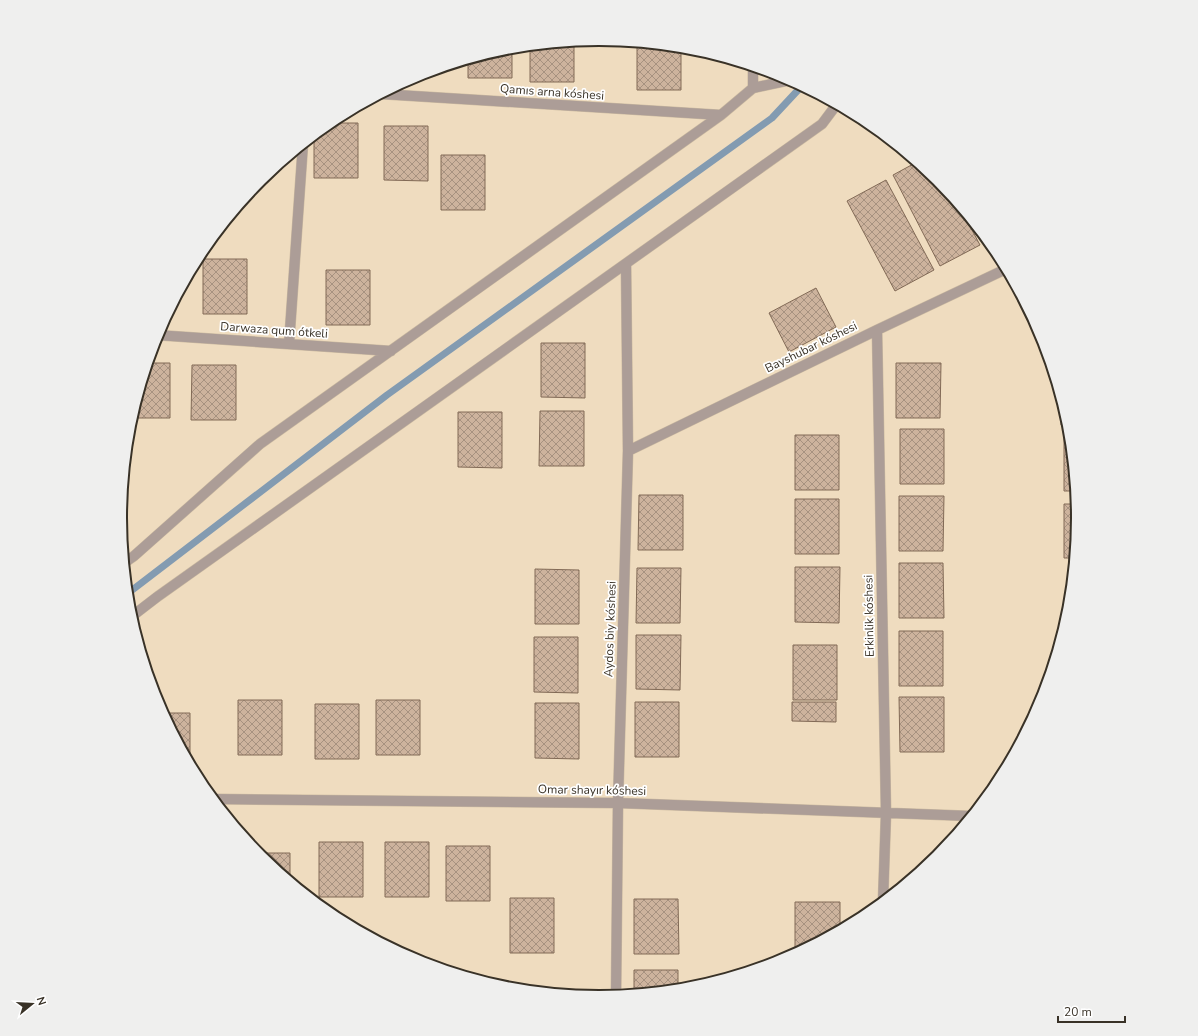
<svg xmlns="http://www.w3.org/2000/svg" width="1198" height="1036" viewBox="0 0 1198 1036" font-family="'Nunito Sans',sans-serif">
<style>
.lines{fill:none;stroke-linecap:round;stroke-linejoin:round}
.stream{stroke:#839bb1;stroke-width:7}
.building{fill:url(#building-cross-hatch);stroke:#826a56}
.minor-casing{stroke:#cbbaa1;stroke-width:11}
.minor{stroke:#ac9d97;stroke-width:10}
.labels{text-anchor:middle;stroke-width:3.5;stroke-linejoin:round;paint-order:stroke}
.street-label{font-size:12px;fill:#393227;stroke:#fff}
.rim{fill:none;stroke:#393227;stroke-width:2}
</style>
<defs>
<pattern id="building-cross-hatch" width="8" height="8" patternUnits="userSpaceOnUse"><rect width="8" height="8" fill="#cdb39d"/><path d="M0 0l8 8M0 8l8-8" fill="none" stroke="#a79280"/></pattern>
</defs>
<rect width="100%" height="100%" fill="#efdcbf"/>
<g class="lines">
<path class="stream" d="M127,594L387,395L772,118L799,89L800,86"/>
</g>
<path class="building" d="M574,41V82H530V46Z
M637,43L681,47V90H637Z
M506,48H512V78H468V60Z
M329,123H358V178H314V135Z
M384,126H428V181L384,180Z
M441,155H485V210H441Z
M917,162L938,179L958,204L980,245L940,266L893,175Z
M886,180L934,270L895,291L847,201Z
M203,259H247V314H203Z
M326,270H370V325H326Z
M816,288L836,327L789,352L769,313Z
M541,343H585V398L541,397Z
M148,363H170V418H131Z
M896,363H941L940,418H896Z
M192,365H236V420H191Z
M1061,398L1069,425H1061Z
M540,411H584V466H539Z
M458,412H502V468L458,467Z
M900,429H944V484H900Z
M795,435H839V490H795Z
M1064,436H1070L1075,491H1064Z
M639,495H683V550H638Z
M899,496H944L943,551H899Z
M795,499H839V554H795Z
M1064,504H1077L1078,518L1074,558H1064Z
M899,563H943L944,618H899Z
M795,567H840L839,623L795,622Z
M637,568H681L680,623H636Z
M535,569L579,570V624H535Z
M899,631H943V686H899Z
M636,635H681L680,690L636,689Z
M534,637H578V693L534,692Z
M793,645H837V700H793Z
M899,697H944V752H900Z
M238,700H282V755H238Z
M376,700H420V755H376Z
M635,702H679V757H635Z
M792,702H836V722L792,721Z
M535,703H579V759L535,758Z
M315,704H359V759H315Z
M163,713H190V763Z
M319,842H363V897H319Z
M385,842H429V897H385Z
M446,846H490V901H446Z
M257,853H290V881L260,857Z
M510,898H554V953H510Z
M634,899H678L679,954H634Z
M795,902H840V930L795,953Z
M634,970H678V989L634,994Z"/>
<g class="lines">
<defs>
<path id="minor" d="M753,88V67
M381,94L721,115
M877,330L886,813L883,901
M156,335L391,351
M289,344L303,144
M628,451L877,330L1006,269
M124,563L134,556L260,444L721,115L753,88L790,80
M131,617L157,597L822,124L837,104
M213,799L618,803L971,816
M616,995L618,803L628,451L626,264"/>
</defs>
<use href="#minor" class="minor-casing"/>
<use href="#minor" class="minor"/>
</g>
<g class="labels">
<g class="street-label">
<text transform="translate(552 92) rotate(4)" y="4">Qamıs arna kóshesi</text>
<text transform="translate(274 330) rotate(4)" y="4">Darwaza qum ótkeli</text>
<text transform="translate(811 347) rotate(-26)" y="4">Bayshubar kóshesi</text>
<text transform="translate(869 616) rotate(-91)" y="4">Erkinlik kóshesi</text>
<text transform="translate(610 629) rotate(-88)" y="4">Aydos biy kóshesi</text>
<text transform="translate(592 790) rotate(1)" y="4">Omar shayır kóshesi</text>
</g>
</g>
<path d="M0 0H1198V1036H0ZM127 518a472 472 0 1 1 944 0a472 472 0 1 1-944 0Z" fill="#efefee" fill-rule="evenodd"/>
<path class="rim" d="M127 518a472 472 0 1 1 944 0a472 472 0 1 1-944 0Z"/>
<g transform="translate(32 1004) rotate(72)" stroke="#ffffff" stroke-width="3" paint-order="stroke">
<path d="M0-3L7 15L0 10L-7 15Z" fill="#393227"/>
<text y="-6" font-size="11" font-weight="bold" text-anchor="middle" fill="#393227">N</text>
</g>
<path d="M1058 1016v6h67v-6" fill="none" stroke="#393227" stroke-width="2"/>
<text x="1064" y="1016" font-size="12" fill="#393227" stroke="#ffffff" stroke-width="3" paint-order="stroke">20 m</text>
</svg>
